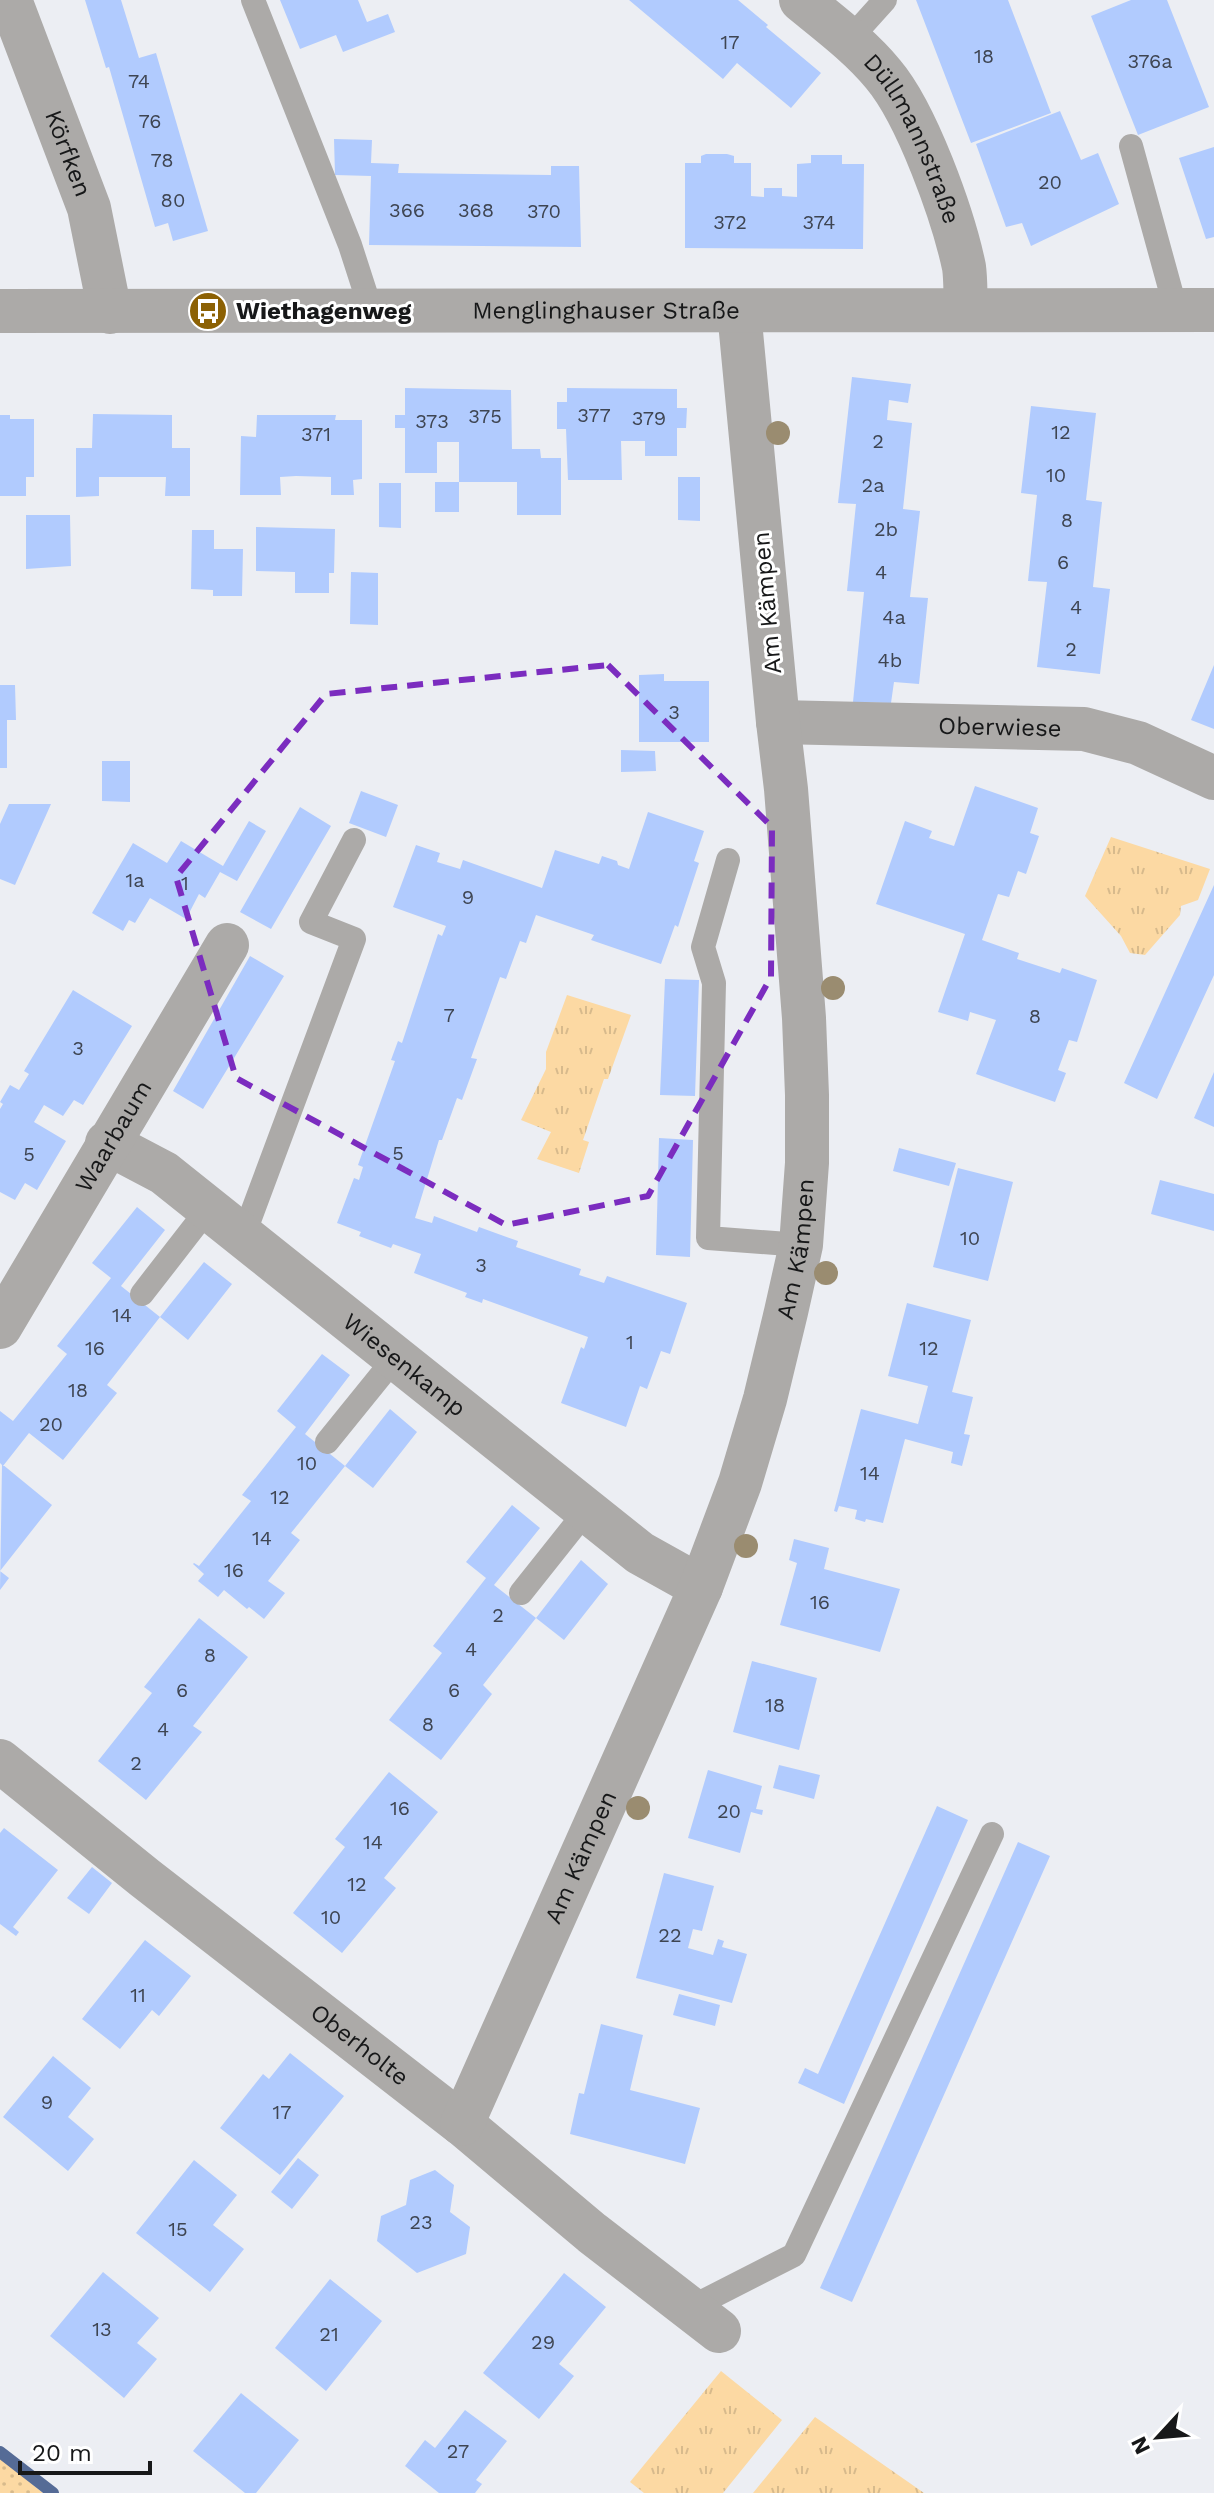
<svg xmlns="http://www.w3.org/2000/svg" width="1214" height="2493" viewBox="0 0 1214 2493" font-family="'Work Sans',sans-serif">
<style>
.grass{fill:url(#grass-dots)}
.park{fill:url(#park-tufts)}
.lines{fill:none;stroke-linecap:round;stroke-linejoin:round}
.stream{stroke:#556b96;stroke-width:12}
.building{fill:#b1cbfe}
.service{stroke:#acaaa8;stroke-width:24}
.minor{stroke:#acaaa8;stroke-width:44}
.tertiary{stroke:#acaaa8;stroke-width:44}
.tree{fill:#9a8c70}
.marked{fill:none;stroke:#7b2cbf;stroke-width:6;stroke-dasharray:16 10;stroke-linejoin:round}
.labels{text-anchor:middle;stroke-width:6;stroke-linejoin:round;paint-order:stroke}
.number-label{font-size:20px;fill:#3e4552}
.street-label{font-size:24px;fill:#171819;stroke:#fff}
.poi-label{font-size:24px;font-weight:bold;fill:#171819;stroke:#fff;text-anchor:start}
</style>
<defs>
<pattern id="grass-dots" width="8" height="8" patternUnits="userSpaceOnUse" patternTransform="scale(2)"><rect width="8" height="8" fill="#fcd9a3"/><path d="M2 2h.1M6 6h.1" fill="none" stroke="#d7ba8c" stroke-width="1.8" stroke-linecap="round"/></pattern>
<pattern id="park-tufts" width="24" height="20" patternUnits="userSpaceOnUse" patternTransform="scale(2)"><rect width="24" height="20" fill="#fcd9a3"/><path d="M3 7l-1-3M5 7V3M7 7l1-3M15 17l-1-3M17 17v-4M19 17l1-3" fill="none" stroke="#d7ba8c"/></pattern>
</defs>
<rect width="100%" height="100%" fill="#eceef3"/>
<path class="grass" d="M0,2458L43,2493H0Z"/>
<path class="park" d="M1111,837L1210,869L1198,900L1181,906L1180,915L1145,955L1130,953L1121,936L1085,896Z
M567,995L631,1015L608,1079H604L583,1140L589,1142L579,1173L537,1159L551,1132L521,1120L546,1069V1052Z
M721,2371L782,2420L723,2493H644L630,2482Z
M815,2417L924,2493H753Z"/>
<g class="lines">
<path class="stream" d="M0,2452L53,2493"/>
</g>
<path class="building" d="M85,0H121L139,58L156,53L208,231L173,241L168,223L155,227L109,67L106,68Z
M280,0H358L367,22L388,14L395,32L343,52L336,35L300,49Z
M629,0H738L768,25L766,27L821,73L791,108L737,63L723,79Z
M916,0H1008L1051,113L971,143Z
M1131,0H1167L1209,107L1138,135L1091,16Z
M1060,111L1081,160L1098,153L1119,204L1031,246L1022,223L1006,227L976,144Z
M334,139L372,140L371,163L399,164L398,173L551,175V166H579L581,247L369,245L371,176L335,175Z
M1214,147V237L1206,239L1179,158Z
M706,154H727L734,156V163H751V196L764,197V188H782V196L797,197V164L811,163V155H842V164H864L863,249L685,248V163H701V156Z
M852,377L911,384L908,403L889,400L887,420L912,423L903,509L920,511L910,597L928,598L919,684L894,682L891,703L853,702L864,592L847,591L856,504L838,503Z
M405,388L511,390L512,449H540L541,458H561V515H517V482H459V442H437V473H405V428H395V415H405Z
M567,388L677,389V408H687L686,428H677V456H645V441H621L622,480H568L566,429H557V402H567Z
M1031,406L1096,413L1086,500L1102,502L1093,587L1110,589L1100,674L1037,667L1047,582L1028,581L1037,495L1021,493Z
M93,414L172,415V448H190V496H165L166,477H99V496L76,497V448H92Z
M0,415H10V419H34V477H26V496H0Z
M257,415H336L335,420H362V479L353,480L354,495H331V477L296,476L280,477L281,495H240L241,436L256,437Z
M678,477H700V521L678,520Z
M435,482H459V512H435Z
M379,483H401V528L379,527Z
M26,515H70L71,566L26,569Z
M256,527L335,529L334,573H329V593H295V572L256,571Z
M192,530H214V549H243L242,596H213V590L191,589Z
M351,572L378,573V625L350,624Z
M1214,665V729L1191,720Z
M664,674V681H709V742H639V675Z
M0,685H15L16,720H7V768H0Z
M621,750L655,751L656,771L621,772Z
M102,761H130V802L102,801Z
M975,786L1038,808L1030,833L1039,836L1026,874L1018,871L1009,897L998,894L982,940L1019,953L1017,959L1060,973L1062,968L1097,980L1077,1042L1069,1040L1058,1070L1066,1073L1055,1102L976,1074L996,1020L970,1012L968,1021L938,1012L965,934L876,904L905,821L932,831L929,838L954,846Z
M361,791L398,805L386,837L349,823Z
M9,804H51L15,885L0,879V824Z
M300,807L331,826L271,929L240,912Z
M648,812L704,831L694,861L699,863L678,927L675,925L661,964L591,940L594,935L536,915L526,943L520,941L506,979L500,977L471,1058L477,1059L462,1100L457,1098L442,1140H439L415,1218L432,1223L434,1216L477,1232L479,1227L518,1241L516,1247L581,1269L579,1275L604,1283L607,1276L687,1303L670,1354L661,1351L647,1389L640,1386L626,1427L561,1403L581,1347L584,1349L588,1337L483,1299L482,1303L465,1297L467,1293L414,1273L421,1254L393,1244L391,1248L359,1236L361,1232L337,1223L354,1178L359,1180L363,1167L358,1165L395,1061L391,1060L398,1041L402,1043L438,934L442,936L446,926L393,907L416,845L440,853L437,862L460,869L463,860L542,888L555,850L599,864L602,856L617,861L618,865L629,869Z
M249,821L266,831L237,881L220,872L205,898L199,894L186,919L150,898L135,923L129,920L123,931L92,913L133,843L167,863L181,841L223,866Z
M1214,885V975L1157,1099L1124,1083Z
M250,956L284,976L203,1109L173,1091Z
M665,979L699,980L695,1096L660,1095Z
M73,990L132,1026L83,1105L74,1100L63,1116L44,1105L34,1122L66,1141L37,1190L25,1183L15,1200L0,1192V1109L3,1104L0,1102L10,1085L19,1090L29,1074L24,1071Z
M1214,1072V1127L1194,1118Z
M659,1138L693,1140L690,1257L656,1255Z
M899,1148L956,1163L949,1186L893,1171Z
M958,1168L1013,1182L988,1281L933,1267Z
M1160,1180L1214,1194V1231L1151,1214Z
M137,1207L165,1230L121,1286L160,1317L204,1262L232,1284L188,1340L160,1317L107,1385L117,1393L63,1460L29,1433L3,1466L0,1463V1411L13,1421L67,1354L57,1346L111,1278L92,1263Z
M907,1303L971,1320L952,1392L973,1397L964,1434L970,1435L962,1466L951,1463L953,1452L905,1439L883,1523L866,1519L865,1522L855,1519L857,1510L839,1506L837,1512L834,1511L861,1409L918,1424L928,1386L888,1376Z
M322,1354L350,1375L305,1434L345,1466L390,1409L417,1432L373,1488L345,1466L291,1533L300,1540L268,1581L285,1593L264,1619L249,1607L247,1609L224,1590L218,1597L198,1581L204,1574L193,1564L194,1563L199,1566L251,1501L242,1495L296,1427L277,1411Z
M2,1464L52,1505L0,1571L9,1578L0,1590Z
M512,1505L540,1528L494,1585L536,1618L581,1560L608,1584L564,1640L536,1618L483,1685L492,1694L441,1760L389,1720L442,1653L433,1646L486,1578L466,1562Z
M794,1539L829,1548L824,1569L900,1589L880,1652L780,1625L797,1563L789,1560Z
M199,1618L248,1657L193,1726L202,1732L146,1800L98,1761L152,1693L144,1687Z
M752,1661L817,1678L799,1750L733,1732Z
M779,1765L820,1775L814,1799L773,1788Z
M708,1770L762,1786L756,1809L763,1810L762,1815L751,1812L740,1853L688,1838Z
M389,1772L438,1812L384,1878L396,1888L342,1953L293,1913L345,1847L335,1839Z
M937,1806L968,1820L844,2104L798,2083L805,2068L818,2074Z
M4,1828L58,1870L13,1927L19,1932L16,1936L0,1924V1833Z
M1018,1842L1050,1856L852,2302L820,2288Z
M92,1867L112,1883L89,1914L67,1898Z
M664,1873L714,1886L702,1931L693,1929L688,1948L713,1955L718,1939L724,1941L722,1947L747,1954L732,2003L636,1978Z
M145,1940L191,1976L159,2016L152,2010L120,2049L82,2019Z
M679,1994L720,2005L715,2026L673,2015Z
M601,2024L643,2035L630,2090L700,2108L685,2164L570,2134L579,2093L584,2094Z
M290,2053L344,2096L280,2175L220,2128L263,2074L269,2079Z
M53,2056L91,2088L68,2117L94,2139L68,2171L3,2117Z
M298,2158L319,2175L292,2209L271,2192Z
M194,2160L237,2195L213,2225L244,2249L210,2292L136,2233Z
M435,2170L454,2185L450,2212L470,2227L466,2254L417,2273L377,2241L381,2216L406,2205L410,2180Z
M103,2272L159,2318L137,2343L157,2359L124,2398L50,2336Z
M564,2273L606,2307L559,2364L574,2376L539,2419L483,2373Z
M330,2279L382,2321L326,2391L275,2348Z
M241,2393L299,2440L256,2493H245L193,2451Z
M465,2410L507,2441L476,2480L482,2484L475,2493H439L405,2466L425,2440L435,2448Z"/>
<g class="lines">
<path class="service" d="M253,0L350,245L371,310
M849,40L885,0
M1131,146L1176,310
M728,860L703,947L714,983L708,1238L801,1245
M243,1237L354,939L311,922L354,840
M142,1294L208,1209
M327,1442L395,1358
M521,1593L587,1510
M688,2309L794,2255L992,1834"/>
<g class="minor">
<path id="s1" d="M10,0L89,208L110,312"/>
<path id="s2" d="M801,0C829,23 860,46 883,74C917,114 953,215 964,267C966,281 965,296 966,310"/>
<path id="s3" d="M778,722L1084,729L1138,743L1214,778"/>
<path id="s4" d="M107,1143L164,1173L640,1553L701,1587"/>
<path id="s5" d="M0,1327L227,945"/>
<path id="s6" d="M0,1761L145,1878L462,2124L592,2233L719,2331"/>
<path id="s7" d="M462,2124L701,1587L740,1483L765,1399L786,1312L801,1245L807,1163V1095L804,1018L786,789L778,722L739,311"/>
</g>
<path class="tertiary" id="s8" d="M0,311L1214,310"/>
</g>
<g class="tree">
<circle cx="778" cy="433" r="12"/>
<circle cx="833" cy="988" r="12"/>
<circle cx="826" cy="1273" r="12"/>
<circle cx="746" cy="1546" r="12"/>
<circle cx="638" cy="1808" r="12"/>
</g>
<path class="marked" d="M608,665L772,827L771,977L648,1196L506,1225L236,1078L176,877L326,694Z"/>
<defs>
<symbol id="bus-disc" viewBox="-11 -11 22 22"><circle r="9.5" fill="#8c6104" stroke="#fff"/><path d="M-5-6H5V4H4V6H2V4H-2V6H-4V4H-5ZM-3.5-4V0h7V-4ZM-3.5 1.2v1.5H-2V1.2ZM2 1.2v1.5H3.5V1.2Z" fill="#fff"/></symbol>
</defs>
<g fill-rule="evenodd">
<use href="#bus-disc" x="186" y="289" width="44" height="44"/>
</g>
<g class="labels">
<g class="number-label">
<text x="730" y="49">17</text>
<text x="984" y="63">18</text>
<text x="1150" y="68">376a</text>
<text x="139" y="88">74</text>
<text x="150" y="128">76</text>
<text x="162" y="167">78</text>
<text x="1050" y="189">20</text>
<text x="173" y="207">80</text>
<text x="407" y="217">366</text>
<text x="476" y="217">368</text>
<text x="544" y="218">370</text>
<text x="730" y="229">372</text>
<text x="819" y="229">374</text>
<text x="594" y="422">377</text>
<text x="485" y="423">375</text>
<text x="649" y="425">379</text>
<text x="432" y="428">373</text>
<text x="1061" y="439">12</text>
<text x="316" y="441">371</text>
<text x="878" y="448">2</text>
<text x="1056" y="482">10</text>
<text x="873" y="492">2a</text>
<text x="1067" y="527">8</text>
<text x="886" y="536">2b</text>
<text x="1063" y="569">6</text>
<text x="881" y="579">4</text>
<text x="1076" y="614">4</text>
<text x="894" y="624">4a</text>
<text x="1071" y="656">2</text>
<text x="890" y="667">4b</text>
<text x="674" y="719">3</text>
<text x="135" y="887">1a</text>
<text x="185" y="890">1</text>
<text x="468" y="904">9</text>
<text x="449" y="1022">7</text>
<text x="1035" y="1023">8</text>
<text x="78" y="1055">3</text>
<text x="398" y="1160">5</text>
<text x="29" y="1161">5</text>
<text x="970" y="1245">10</text>
<text x="481" y="1272">3</text>
<text x="122" y="1322">14</text>
<text x="630" y="1349">1</text>
<text x="95" y="1355">16</text>
<text x="929" y="1355">12</text>
<text x="78" y="1397">18</text>
<text x="51" y="1431">20</text>
<text x="307" y="1470">10</text>
<text x="870" y="1480">14</text>
<text x="280" y="1504">12</text>
<text x="262" y="1545">14</text>
<text x="234" y="1577">16</text>
<text x="820" y="1609">16</text>
<text x="498" y="1622">2</text>
<text x="471" y="1656">4</text>
<text x="210" y="1662">8</text>
<text x="182" y="1697">6</text>
<text x="454" y="1697">6</text>
<text x="775" y="1712">18</text>
<text x="428" y="1731">8</text>
<text x="163" y="1736">4</text>
<text x="136" y="1770">2</text>
<text x="400" y="1815">16</text>
<text x="729" y="1818">20</text>
<text x="373" y="1849">14</text>
<text x="357" y="1891">12</text>
<text x="331" y="1924">10</text>
<text x="670" y="1942">22</text>
<text x="138" y="2002">11</text>
<text x="47" y="2109">9</text>
<text x="282" y="2119">17</text>
<text x="421" y="2229">23</text>
<text x="178" y="2236">15</text>
<text x="102" y="2336">13</text>
<text x="329" y="2341">21</text>
<text x="543" y="2349">29</text>
<text x="458" y="2458">27</text>
</g>
<g class="street-label">
<text dy="8" stroke="none"><textPath href="#s2" startOffset="182">Düllmannstraße</textPath></text>
<text dy="8" stroke="none"><textPath href="#s1" startOffset="164">Körfken</textPath></text>
<text dy="8" stroke="none"><textPath href="#s8" startOffset="606">Menglinghauser Straße</textPath></text>
<text transform="translate(767 603) rotate(-95)" y="8">Am Kämpen</text>
<text dy="8" stroke="none"><textPath href="#s3" startOffset="222">Oberwiese</textPath></text>
<text dy="8" stroke="none"><textPath href="#s5" startOffset="222">Waarbaum</textPath></text>
<text dy="8" stroke="none"><textPath href="#s7" startOffset="940">Am Kämpen</textPath></text>
<text dy="8" stroke="none"><textPath href="#s4" startOffset="372">Wiesenkamp</textPath></text>
<text dy="8" stroke="none"><textPath href="#s7" startOffset="292">Am Kämpen</textPath></text>
<text dy="8" stroke="none"><textPath href="#s6" startOffset="458">Oberholte</textPath></text>
</g>
<g class="poi-label">
<text x="236" y="319">Wiethagenweg</text>
</g>
</g>
<g transform="translate(1158 2437) rotate(244)" stroke="#ffffff" stroke-width="6" paint-order="stroke">
<path d="M0-6L14 30L0 20L-14 30Z" fill="#171819"/>
<text y="-12" font-size="22" font-weight="bold" text-anchor="middle" fill="#171819">N</text>
</g>
<path d="M20 2461v12h130v-12" fill="none" stroke="#171819" stroke-width="4"/>
<text x="32" y="2461" font-size="24" fill="#171819" stroke="#ffffff" stroke-width="6" paint-order="stroke">20 m</text>
</svg>
